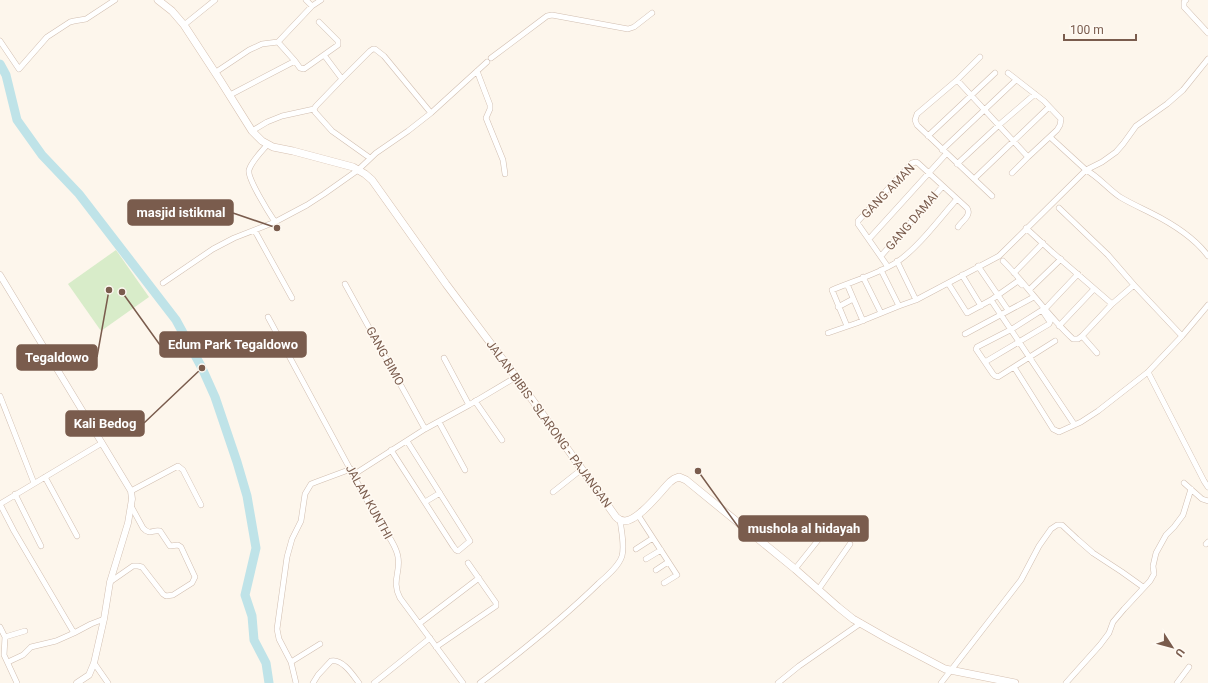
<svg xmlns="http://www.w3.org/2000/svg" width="1208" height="683" viewBox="0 0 1208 683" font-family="Roboto,sans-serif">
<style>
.green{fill:#d8ecc9}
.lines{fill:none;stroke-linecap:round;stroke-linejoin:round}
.river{stroke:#bfe3e8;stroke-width:9}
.minor-casing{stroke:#d1beb0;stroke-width:6}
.tertiary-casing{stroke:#d1beb0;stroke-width:7}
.secondary-casing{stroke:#d6c0b0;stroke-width:8}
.minor{stroke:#fff;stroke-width:5}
.tertiary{stroke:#fff;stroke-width:6}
.secondary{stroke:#fff;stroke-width:7}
.labels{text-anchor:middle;stroke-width:3;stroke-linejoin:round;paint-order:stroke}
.street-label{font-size:12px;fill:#7a5c4d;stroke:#fffaf3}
.leader{fill:none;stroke:#7a5c4d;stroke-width:1.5}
.callout-dot{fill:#7a5c4d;stroke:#fffaf3;stroke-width:1.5}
.callout{fill:#7a5c4d;stroke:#7a5c4d;stroke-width:1.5}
.callout-label{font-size:13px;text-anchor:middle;font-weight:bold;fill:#fff}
</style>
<rect width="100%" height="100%" fill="#fdf6ec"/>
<path class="green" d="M116,250L149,297L101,331L68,284Z"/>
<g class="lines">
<path class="river" d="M0,64L6,75L17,120L42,155L79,194L176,320L202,368L215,397L237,462L247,496L256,548L245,595L252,616L254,640L266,663L269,683"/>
<defs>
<path id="minor" d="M306,0L312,6
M1186,0L1184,2V7L1208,33
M184,25L215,0
M0,41L19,69L47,37L70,22L74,21L86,19L115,0
M324,55L342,79L316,106L314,109L315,112L332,131L370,158
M491,58L547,16L552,15L628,29L634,27L652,13
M295,61L278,42L312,6L321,0
M477,71L490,105V109L486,118L503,160L505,174
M216,72L249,50L262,44L278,42
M342,79L370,51L373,49H375L384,56L431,113
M957,80L980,57
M230,95L295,61L300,68L304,69L338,45V41L319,22
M252,131L267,122L282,116L314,109
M928,136L995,73
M267,145C262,151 251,162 249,170C247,178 269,213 275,222
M942,150L1016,80
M957,164L999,125L1035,94
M1086,170L1102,162L1116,152L1123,144L1136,126L1167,104L1183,90L1208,59
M1086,170C1099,177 1108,189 1120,197C1130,203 1141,208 1151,213C1171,223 1194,237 1208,256
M1012,173L1028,157
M974,179L1049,107
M992,196L917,125L915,120L917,114L957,80L1028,157L1057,130L1060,125L1061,119L1044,101L1008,73
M1059,208L1108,255L1134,285
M1026,228L1052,252L1112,304
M255,231L292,298
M869,239L946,154
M881,256L943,186
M897,261L916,300
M1003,261C1028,286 1047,315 1073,339H1078L1082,336L1112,304L1134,285L1182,336
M978,266L1008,310
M888,267L858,224V221L912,163L916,162L918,163L967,208C972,215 962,221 958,227
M881,270L899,306
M1014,273L1043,243
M962,275L981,306
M863,277L881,313
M163,283L213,249L234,238L275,222L307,205L324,194L358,170L376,153L408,131L431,113L487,62
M948,283L967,313L991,300L1018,281L1022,285
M345,284L425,429
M847,284L863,321
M1029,290L1061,259
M991,300L1074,424
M838,307L853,299
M1045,309L1078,274
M1042,310L1012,329L977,347L976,349L993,374L995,376L998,377L1055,341
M268,317L377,519C384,530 396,544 398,557C401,572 391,581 400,598L463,683
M847,326L832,290C853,281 878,274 897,262C919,247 939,219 957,199
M1059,326L1094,289
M828,333L857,323L899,306L916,300L999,256L1086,170L1050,137
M965,334L1032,298
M1082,336L1097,353
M444,358L469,405
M985,362L1049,324L1050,322L1042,310
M1014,367L1053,429L1059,432L1081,422L1098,411L1148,372L1182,336L1208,305
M1148,372L1204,481L1208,487
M0,396L34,483
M475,401L502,440
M439,422L465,470
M391,450L453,546L456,550L458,551L470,541L407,441
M353,475L425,429L469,405L516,377
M45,477L77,536
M1184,483L1202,499L1208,501
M131,491L178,466L183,470L201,505
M553,492L582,469
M15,494L41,546
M425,502L440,493
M0,504L14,531L74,633L91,624L104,619
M0,504L102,443
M638,515L677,575L664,583
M1206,544L1208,542
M636,549L653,538
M646,559L661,550
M795,569L819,539
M656,570L668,562
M110,582L133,566H138L142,567L163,594L166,596L173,595L192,583L195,577L181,547L178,545L170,546L160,531C153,529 150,536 143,528L131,506
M818,590L850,544
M420,623L479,578
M0,627L5,637L4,655L17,683
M5,637L25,631
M436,647L496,606V603L468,563
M8,662L23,655L31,647L56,641L74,633
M291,662L320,644
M94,663L108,683
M296,683L291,662L279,639L277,629L287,557L292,539L301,521L305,494L311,484L316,482L351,469
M313,683L318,675L331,661C342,658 353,675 359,683
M374,683L430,638
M480,683C521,652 562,619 599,583C607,576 619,566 622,556C625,545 621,530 620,519
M778,683L799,666L861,623
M941,683L1021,580L1039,546L1051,529L1057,525H1062L1077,539L1093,553L1122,572L1143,587
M1066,683L1100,645L1109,633L1113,622L1124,609L1150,581L1154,574L1153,566L1156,553L1166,535L1174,527L1183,515L1191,489
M1177,683L1189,667"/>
<path id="tertiary" d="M0,275L131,491L132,499L128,523L110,582L104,619L94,663L89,675L77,683"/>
<path id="secondary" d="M158,0L172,11L184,25L220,80L252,131L262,141L273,147L293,151L353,167L365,174L372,180L446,284L516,377L616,517C618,519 621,521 625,521C639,520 660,492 670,482L674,479L679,477L686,480L795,569L838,607L853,619L888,639L945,669L1015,683"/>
</defs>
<use href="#minor" class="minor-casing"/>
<use href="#tertiary" class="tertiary-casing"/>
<use href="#secondary" class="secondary-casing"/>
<use href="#minor" class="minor"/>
<use href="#tertiary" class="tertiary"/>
<use href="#secondary" class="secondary"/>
</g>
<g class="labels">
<g class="street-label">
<text transform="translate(888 191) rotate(-46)" y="4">GANG AMAN</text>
<text transform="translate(912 221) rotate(-49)" y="4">GANG DAMAI</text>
<text transform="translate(385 356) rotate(61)" y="4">GANG BIMO</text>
<text transform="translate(549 424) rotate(54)" y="4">JALAN BIBIS - SLARONG - PAJANGAN</text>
<text transform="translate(369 502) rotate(61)" y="4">JALAN KUNTHI</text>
</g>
</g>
<path class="leader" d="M277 228L233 213M122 292L160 345M109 290L97 357M202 368L144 423M698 471L739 528"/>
<g class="callout-dot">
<circle cx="277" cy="228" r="4"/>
<circle cx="122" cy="292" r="4"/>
<circle cx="109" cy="290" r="4"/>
<circle cx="202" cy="368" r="4"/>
<circle cx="698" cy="471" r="4"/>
</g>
<g class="callout">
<rect x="128" y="200" width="105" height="25" rx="4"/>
<rect x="160" y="332" width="146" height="25" rx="4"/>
<rect x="17" y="345" width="80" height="25" rx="4"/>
<rect x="66" y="411" width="78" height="25" rx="4"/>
<rect x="739" y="516" width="129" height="25" rx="4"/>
</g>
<g class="callout-label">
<text x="181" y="217">masjid istikmal</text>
<text x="233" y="349">Edum Park Tegaldowo</text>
<text x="57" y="362">Tegaldowo</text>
<text x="105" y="428">Kali Bedog</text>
<text x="804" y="533">mushola al hidayah</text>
</g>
<g transform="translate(1172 647) rotate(126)" stroke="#fffaf3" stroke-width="3" paint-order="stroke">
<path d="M0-3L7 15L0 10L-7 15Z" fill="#7a5c4d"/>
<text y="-6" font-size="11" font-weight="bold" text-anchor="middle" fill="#7a5c4d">U</text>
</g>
<path d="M1064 34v6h72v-6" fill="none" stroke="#7a5c4d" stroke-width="2"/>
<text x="1070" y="34" font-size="12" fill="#7a5c4d" stroke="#fffaf3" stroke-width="3" paint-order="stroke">100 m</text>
</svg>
